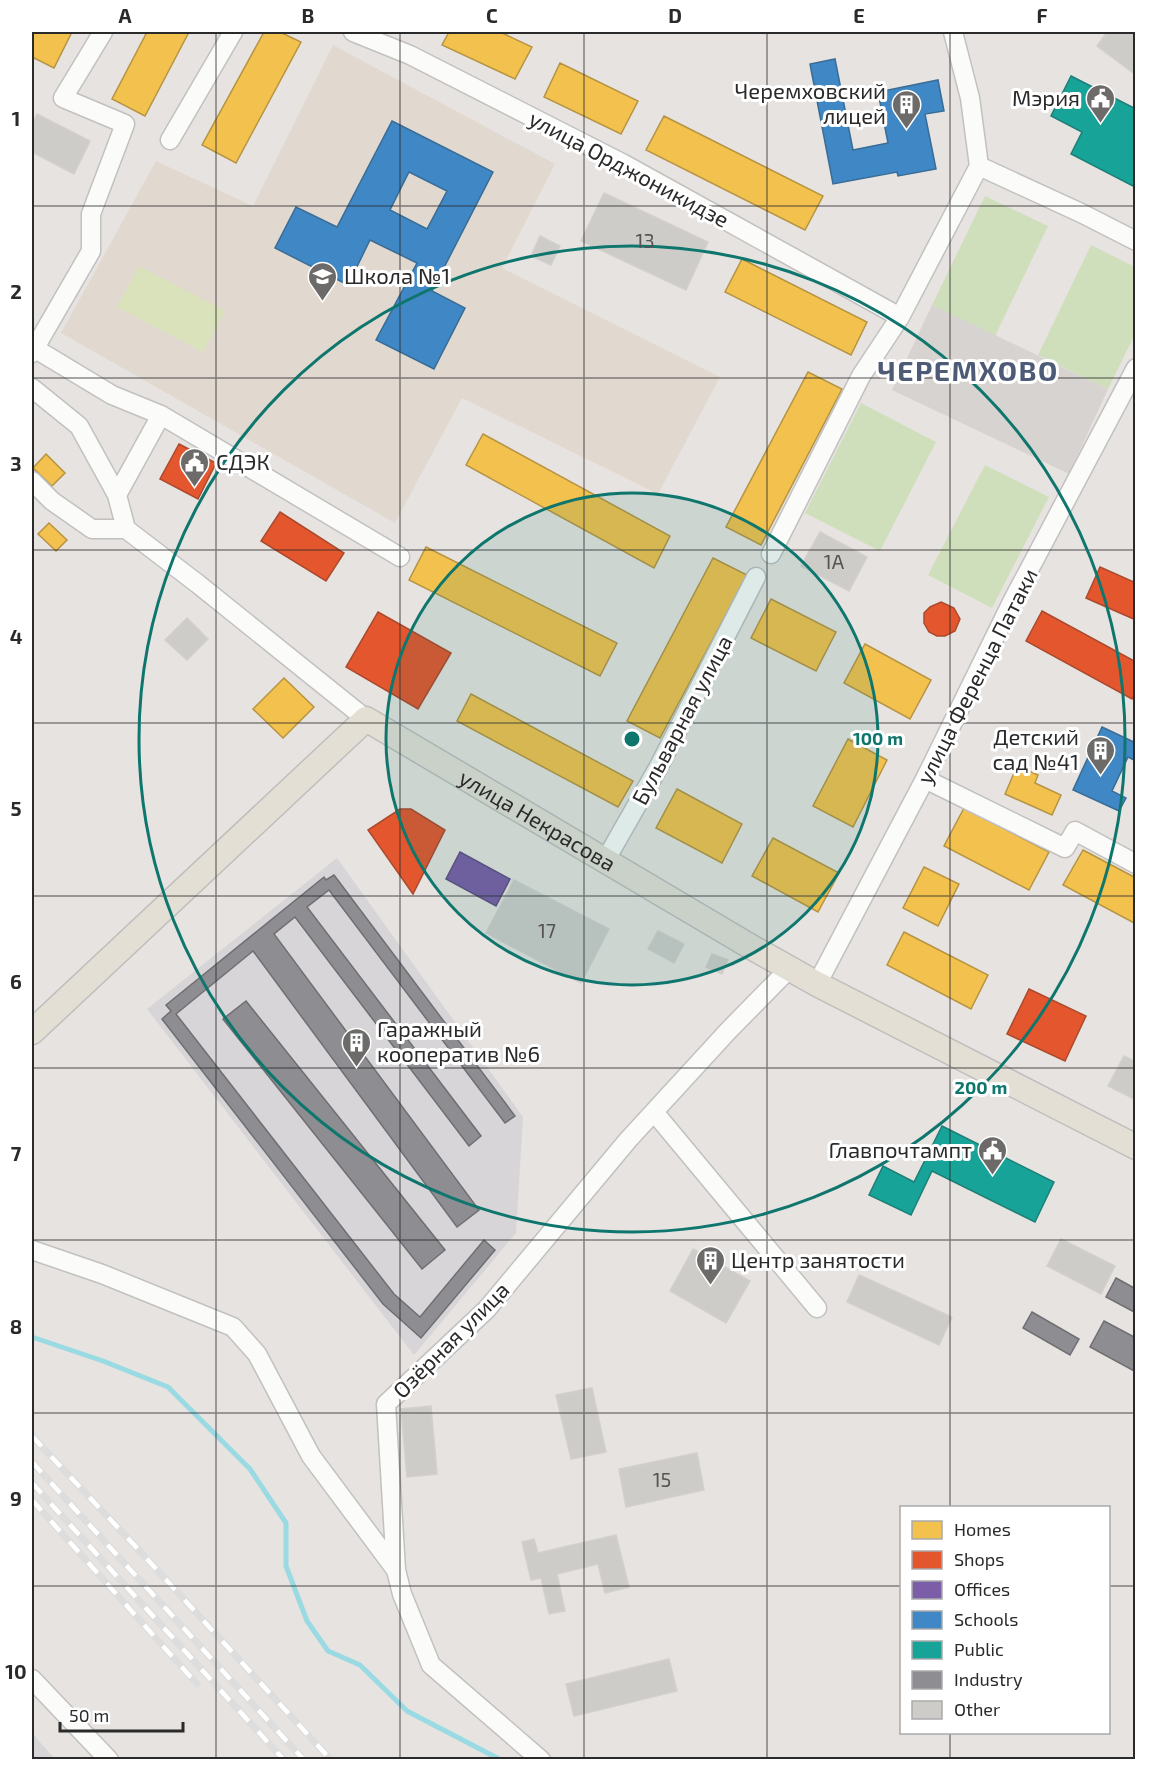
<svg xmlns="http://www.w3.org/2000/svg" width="1167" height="1791" viewBox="0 0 1167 1791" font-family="'Exo 2',sans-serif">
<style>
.industrial{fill:#d7d5d7}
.education{fill:#e1d9cf}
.green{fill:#cfdfbc}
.pitch{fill:#d9e2ba}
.plaza{fill:#d7d3d0}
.homes{fill:#f2c14e;stroke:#b69443;stroke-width:1.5}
.shops{fill:#e4572e;stroke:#ac4a2d;stroke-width:1.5}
.offices{fill:#7b5ea7;stroke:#634e82;stroke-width:1.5}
.schools{fill:#3f88c5;stroke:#396c96;stroke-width:1.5;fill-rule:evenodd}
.public{fill:#17a398;stroke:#1d7f77;stroke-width:1.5}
.industry{fill:#8d8d92;stroke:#6f6f73;stroke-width:1.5}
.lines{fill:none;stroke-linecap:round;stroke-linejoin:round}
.stream{stroke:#9adae2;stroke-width:5}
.building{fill:#ceccc9;stroke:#d2cfcc;stroke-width:1.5}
.minor-casing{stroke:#c1c1c1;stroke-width:21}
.major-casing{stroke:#bfbebd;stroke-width:27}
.minor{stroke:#fbfbfa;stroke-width:18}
.major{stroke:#e4dfd5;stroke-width:24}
.rail-casing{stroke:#ddddde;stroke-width:7}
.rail{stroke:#fff;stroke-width:4.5;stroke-dasharray:14;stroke-linecap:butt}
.grid{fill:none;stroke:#2a2a2a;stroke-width:1.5;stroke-opacity:0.55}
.ring{fill:none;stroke:#0f766e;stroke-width:3}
.labels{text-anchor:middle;stroke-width:6;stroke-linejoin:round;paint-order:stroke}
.number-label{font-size:20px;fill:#545352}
.poi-label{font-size:22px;fill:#2a2a2a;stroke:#fff;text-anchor:end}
.street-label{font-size:22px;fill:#2a2a2a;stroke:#fff}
.district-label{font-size:28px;font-weight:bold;letter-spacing:1.5px;fill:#4e5b76;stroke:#fff}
.centre{fill:#0f766e;stroke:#fff;stroke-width:3}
.ring-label{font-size:18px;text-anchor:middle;font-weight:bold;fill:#0f766e;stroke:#fff;stroke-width:6;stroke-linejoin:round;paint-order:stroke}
.neatline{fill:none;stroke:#2a2a2a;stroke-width:2}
.grid-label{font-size:20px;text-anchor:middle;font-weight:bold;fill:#2a2a2a}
</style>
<rect width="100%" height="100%" fill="#e7e3e0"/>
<path class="industrial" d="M337,858L523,1117L516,1233L414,1355L147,1009Z
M32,1733L55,1759H32Z"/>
<path class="education" d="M333,45L555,164L502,268L720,377L658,494L462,398L395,523L61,333L156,161L253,206Z"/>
<path class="green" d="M985,196L1048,226L995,336L932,305Z
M1091,245L1135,267V334L1108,389L1038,355Z
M861,403L936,442L880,551L805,513Z
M985,465L1049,497L992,608L928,575Z"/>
<path class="pitch" d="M139,266L225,311L203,352L117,307Z"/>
<path class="plaza" d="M932,305L1108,389L1069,474L892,390Z"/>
<path class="homes" d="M32,32H72L54,68L32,57Z
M147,32H189L145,116L112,99Z
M264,32H280L301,42L236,163L202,145Z
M449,32H500L532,47L515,79L442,45Z
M560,63L638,101L621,134L544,97Z
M664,116L823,196L805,230L646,150Z
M742,259L867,322L851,355L725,292Z
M808,372L842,389L761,545L726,527Z
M483,434L670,536L654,568L466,465Z
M46,454L65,473L52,486L33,468Z
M49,523L67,540L56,551L38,534Z
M426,547L617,643L600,676L409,580Z
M713,558L747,575L660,738L627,721Z
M771,599L836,632L816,671L751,638Z
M865,644L931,680L910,719L844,683Z
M284,678L314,707L283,738L253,709Z
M471,694L633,781L618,807L457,721Z
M848,739L887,760L853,827L813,806Z
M1017,766L1038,775L1035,783L1061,795L1052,815L1005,794Z
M677,789L742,824L722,863L656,828Z
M964,808L1049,852L1029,890L944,846Z
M773,838L839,873L818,912L752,876Z
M1083,850L1136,878V924L1063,885Z
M924,867L959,884L938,926L903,908Z
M904,932L988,975L971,1009L887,965Z"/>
<path class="shops" d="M179,444L216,463L198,499L160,479Z
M280,512L344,553L326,581L261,541Z
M1100,567L1136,583V620L1086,598Z
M941,602L954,608L960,619L955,631L945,636H937L929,632L924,623V613L930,607Z
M1042,611L1136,662V692L1132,699L1026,641Z
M378,612L451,653L418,709L346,667Z
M400,809H411L445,830L413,894L368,830Z
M1029,989L1086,1016L1065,1061L1007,1034Z"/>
<path class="offices" d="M460,852L510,879L496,906L446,879Z"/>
<path class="schools" d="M835,59L853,150L888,143L878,92L938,80L944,111L925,114L936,169L898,176L897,172L833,184L810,64Z
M392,121L493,172L432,291L465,308L434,369L376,340L417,263L370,240L348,285L275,248L296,207L337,227ZM409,172L447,191L427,229L390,210Z
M1102,727L1136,743V761L1128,757L1112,791L1126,798L1119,811L1073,790Z"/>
<path class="public" d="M1071,76L1136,109V181L1133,186L1071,154L1082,132L1051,116Z
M942,1126L1054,1182L1035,1222L932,1171L911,1215L869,1195L883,1166L914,1182Z"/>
<path class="industry" d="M334,875L515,1116L505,1123L329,890L307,907L481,1136L469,1146L295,917L274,934L479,1210L457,1227L253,951L176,1014L394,1294L420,1317L484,1240L495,1250L421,1338L383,1304L162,1019L171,1011L166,1005L324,877L326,880Z
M246,1001L445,1250L422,1269L223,1019Z
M1116,1278L1136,1289V1313L1106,1297Z
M1032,1312L1079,1339L1070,1355L1023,1328Z
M1104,1321L1136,1338V1372L1090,1347Z"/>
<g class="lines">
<path class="stream" d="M32,1337L103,1361L168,1387L250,1469L286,1523V1566L307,1621L328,1651L360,1665L407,1711L501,1760"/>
</g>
<path class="building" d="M1107,32H1136V75L1097,46Z
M37,114L90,141L74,174L32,152V124Z
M604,193L708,242L686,290L581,241Z
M540,236L560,246L551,265L531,256Z
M820,532L867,557L849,591L801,566Z
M187,618L208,639L187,660L165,640Z
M514,880L609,929L581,983L486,933Z
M658,931L684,944L674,963L648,949Z
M712,954L728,960L722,974L706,967Z
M1124,1056L1136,1062V1100L1108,1086Z
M1061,1239L1115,1266L1101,1294L1047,1266Z
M693,1249L750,1281L726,1323L670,1291Z
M859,1275L952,1317L939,1345L847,1302Z
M592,1388L606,1452L571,1459L556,1395Z
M431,1406L437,1474L407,1477L401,1409Z
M697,1453L704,1490L626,1507L619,1469Z
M616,1535L629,1587L605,1593L598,1564L557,1574L565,1611L549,1614L541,1578L531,1580L522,1542L534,1539L538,1553Z
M669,1659L677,1691L574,1716L566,1684Z"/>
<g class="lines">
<defs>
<path id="minor" d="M353,32L410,55L624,164L900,317
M953,32L970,98L979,166
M170,140L233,32
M979,166L1081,213L1136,241
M34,348L112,395L161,415
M32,353L91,251V214L125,124L63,98L103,32
M32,388L79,426L117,495L126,529L198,584L366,719
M32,481L52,501L92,529H126
M117,495L161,415L400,557
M771,554L861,376L900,317L979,166
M925,779L1065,848L1075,831L1136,864
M605,861L658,768L756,577
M817,984L925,779L1013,600L1136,368
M654,1112L817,1308
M32,1250L102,1274L233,1327L257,1354L311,1456L396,1570
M32,1679L109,1760
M541,1760L431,1665L402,1594L396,1570L386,1404L487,1309L628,1140L729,1030L790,968"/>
<g id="major">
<path id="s1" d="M32,1032L366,719L753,948L817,984L1136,1147"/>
</g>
</defs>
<use href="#minor" class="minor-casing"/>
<use href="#major" class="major-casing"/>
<use href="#minor" class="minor"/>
<use href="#major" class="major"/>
<defs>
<path id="rail" d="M32,1436L137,1548L331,1760
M32,1462L304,1760
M32,1483L284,1760
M32,1500L197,1684"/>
</defs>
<use href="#rail" class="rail-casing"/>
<use href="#rail" class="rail"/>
</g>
<path class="grid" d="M216,32V1760M400,32V1760M584,32V1760M767,32V1760M950,32V1508M32,206H1136M32,378H1136M32,550H1136M32,723H1136M32,896H1136M32,1068H1136M32,1240H1136M32,1413H1136M32,1586H902M1108,1586H1136M950,1732V1760"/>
<circle cx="632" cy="739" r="246" fill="#0f766e" fill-opacity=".12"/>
<g class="ring">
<circle cx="632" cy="739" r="246"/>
<circle cx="632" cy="739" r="493"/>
</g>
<defs>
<symbol id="civic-pin" viewBox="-11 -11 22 30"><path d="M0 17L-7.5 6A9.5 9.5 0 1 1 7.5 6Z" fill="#6c6b6a" stroke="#fff"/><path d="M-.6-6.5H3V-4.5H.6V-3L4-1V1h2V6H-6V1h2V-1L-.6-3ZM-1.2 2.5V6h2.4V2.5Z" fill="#fff"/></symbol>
<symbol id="building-pin" viewBox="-11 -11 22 30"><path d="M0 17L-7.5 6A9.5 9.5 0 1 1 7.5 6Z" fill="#6c6b6a" stroke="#fff"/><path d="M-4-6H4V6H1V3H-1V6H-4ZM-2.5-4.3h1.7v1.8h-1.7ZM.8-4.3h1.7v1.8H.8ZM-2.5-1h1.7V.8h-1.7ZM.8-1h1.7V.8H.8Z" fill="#fff"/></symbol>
<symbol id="school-pin" viewBox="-11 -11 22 30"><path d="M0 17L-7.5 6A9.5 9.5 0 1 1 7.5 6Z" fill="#6c6b6a" stroke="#fff"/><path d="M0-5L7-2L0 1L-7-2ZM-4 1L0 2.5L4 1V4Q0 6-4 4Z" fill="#fff"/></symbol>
</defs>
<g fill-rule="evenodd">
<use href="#civic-pin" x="1084" y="82" width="33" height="45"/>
<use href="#building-pin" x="890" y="88" width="33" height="45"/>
<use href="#school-pin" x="306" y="260" width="33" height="45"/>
<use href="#civic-pin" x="178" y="446" width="33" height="45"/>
<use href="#building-pin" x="1084" y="734" width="33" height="45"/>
<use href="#building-pin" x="340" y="1026" width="33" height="45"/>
<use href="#civic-pin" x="976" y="1134" width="33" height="45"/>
<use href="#building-pin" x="694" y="1244" width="33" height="45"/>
</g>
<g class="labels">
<g class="number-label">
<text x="645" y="248">13</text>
<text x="834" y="569">1А</text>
<text x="547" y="938">17</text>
<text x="662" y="1487">15</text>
</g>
<g class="poi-label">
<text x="886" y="99">Черемховский<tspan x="886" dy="25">лицей</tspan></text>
<text x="1080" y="106">Мэрия</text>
<text x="344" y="284" text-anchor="start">Школа №1</text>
<text x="216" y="470" text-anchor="start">СДЭК</text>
<text x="1079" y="745">Детский<tspan x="1079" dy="25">сад №41</tspan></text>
<text x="377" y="1037" text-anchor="start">Гаражный<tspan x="377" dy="25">кооператив №6</tspan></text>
<text x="972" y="1158">Главпочтампт</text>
<text x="731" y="1268" text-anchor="start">Центр занятости</text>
</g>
<g class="street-label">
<text transform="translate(629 169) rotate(28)" y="8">улица Орджоникидзе</text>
<text transform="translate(977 676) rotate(-63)" y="8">улица Ференца Патаки</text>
<text transform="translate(682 720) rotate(-62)" y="8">Бульварная улица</text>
<text dy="8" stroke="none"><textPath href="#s1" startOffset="657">улица Некрасова</textPath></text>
<text transform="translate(451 1340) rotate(-45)" y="8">Озёрная улица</text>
</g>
<g class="district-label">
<text x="968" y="381">ЧЕРЕМХОВО</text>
</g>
</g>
<circle cx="632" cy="739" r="9" class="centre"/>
<g class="ring-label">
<text x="878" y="745">100 m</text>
<text x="981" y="1094">200 m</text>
</g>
<rect width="1167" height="1791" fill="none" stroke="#ffffff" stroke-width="66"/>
<rect x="900" y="1506" width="210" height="228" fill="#ffffff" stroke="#aaaaaa" stroke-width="1.5"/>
<rect x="912" y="1521" width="30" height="18" fill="#f2c14e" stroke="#aaaaaa" stroke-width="1.5"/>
<text x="954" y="1536" font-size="18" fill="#2a2a2a">Homes</text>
<rect x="912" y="1551" width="30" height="18" fill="#e4572e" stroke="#aaaaaa" stroke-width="1.5"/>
<text x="954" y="1566" font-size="18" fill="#2a2a2a">Shops</text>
<rect x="912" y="1581" width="30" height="18" fill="#7b5ea7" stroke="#aaaaaa" stroke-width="1.5"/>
<text x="954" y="1596" font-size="18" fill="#2a2a2a">Offices</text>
<rect x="912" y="1611" width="30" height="18" fill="#3f88c5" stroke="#aaaaaa" stroke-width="1.5"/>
<text x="954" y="1626" font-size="18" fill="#2a2a2a">Schools</text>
<rect x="912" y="1641" width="30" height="18" fill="#17a398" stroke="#aaaaaa" stroke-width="1.5"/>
<text x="954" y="1656" font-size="18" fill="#2a2a2a">Public</text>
<rect x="912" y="1671" width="30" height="18" fill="#8d8d92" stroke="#aaaaaa" stroke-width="1.5"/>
<text x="954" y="1686" font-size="18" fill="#2a2a2a">Industry</text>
<rect x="912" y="1701" width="30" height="18" fill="#ceccc9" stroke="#aaaaaa" stroke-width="1.5"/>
<text x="954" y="1716" font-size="18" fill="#2a2a2a">Other</text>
<path d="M60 1722v9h123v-9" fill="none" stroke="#2a2a2a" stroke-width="3"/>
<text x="69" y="1722" font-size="18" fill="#2a2a2a" stroke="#ffffff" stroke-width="4.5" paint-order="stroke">50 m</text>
<rect x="33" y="33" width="1101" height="1725" class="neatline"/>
<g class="grid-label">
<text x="125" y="23">A</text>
<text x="308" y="23">B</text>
<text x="492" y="23">C</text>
<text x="675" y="23">D</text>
<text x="859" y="23">E</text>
<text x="1042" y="23">F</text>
<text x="16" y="126">1</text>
<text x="16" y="299">2</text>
<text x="16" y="471">3</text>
<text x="16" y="644">4</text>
<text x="16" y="816">5</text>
<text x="16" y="989">6</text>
<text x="16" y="1161">7</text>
<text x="16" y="1334">8</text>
<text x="16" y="1506">9</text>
<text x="16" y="1679">10</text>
</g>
</svg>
